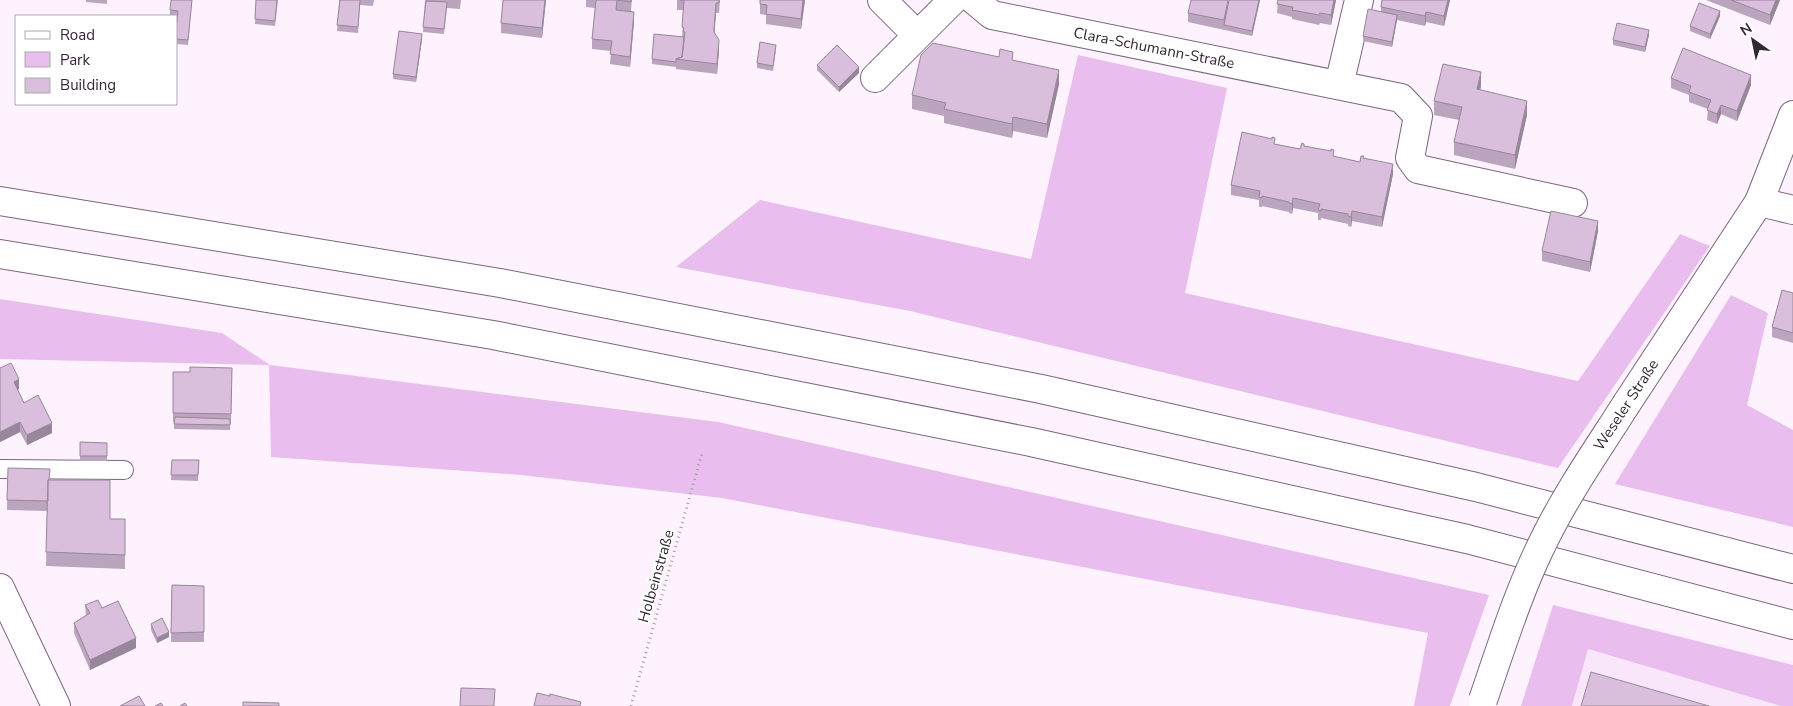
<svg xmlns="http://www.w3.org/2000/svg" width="1793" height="706" viewBox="0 0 1793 706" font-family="'Nunito Sans',sans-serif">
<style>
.built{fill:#f9e6fb}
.green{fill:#eabdef}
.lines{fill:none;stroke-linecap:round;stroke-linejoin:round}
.lane-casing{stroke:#7c657f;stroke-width:20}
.street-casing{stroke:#7c657f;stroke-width:30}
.secondary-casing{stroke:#7c657f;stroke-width:30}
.highway-casing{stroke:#7c657f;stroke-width:30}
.path{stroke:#a69ba7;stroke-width:3;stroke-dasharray:1 4;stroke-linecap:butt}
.lane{stroke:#fff;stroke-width:18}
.street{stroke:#fff;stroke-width:28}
.secondary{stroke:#fff;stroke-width:28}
.highway{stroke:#fff;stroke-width:28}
.secondary-bridge-casing{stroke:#7c657f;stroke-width:30;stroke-linecap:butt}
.secondary-bridge{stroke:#fff;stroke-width:28}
.wall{fill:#bba4bd}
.shaded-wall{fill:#98869a}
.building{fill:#d9bfdc;stroke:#98869a}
.labels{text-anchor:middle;stroke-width:4;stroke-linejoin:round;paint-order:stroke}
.street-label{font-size:15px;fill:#322833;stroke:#fff}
</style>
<rect width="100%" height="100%" fill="#fdf2fe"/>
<path class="built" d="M1587,649L1781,706H1572Z"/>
<path class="green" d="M1078,55L1227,88L1185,293L1578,381L1680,234L1710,246L1558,468L910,311L676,267L760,200L1031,259Z
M1731,295L1768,313L1747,405L1793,430V527L1615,484Z
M0,299L222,333L270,365L718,422L1489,595L1450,706H1414L1428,633L722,498L521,475L271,457L269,365L0,359Z
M1553,605L1793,665V706H1781L1588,649L1572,706H1521Z"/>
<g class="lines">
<defs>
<path id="lane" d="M0,469L124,470"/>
<path id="street" d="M882,0L917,35
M974,0L992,15L1401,98L1418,116L1410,158L1418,169L1573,203
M875,78L953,0
M1339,85L1359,0
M1759,202L1793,210
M0,588L56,706"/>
<path id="secondary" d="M1627,403L1759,202L1793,115"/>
<path id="highway" d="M0,201L500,283L1041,389L1476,487L1793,569
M0,254L493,335L1031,442L1467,539L1793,625"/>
</defs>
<use href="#lane" class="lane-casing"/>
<use href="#street" class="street-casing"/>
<use href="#secondary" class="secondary-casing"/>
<use href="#highway" class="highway-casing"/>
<path class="path" d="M631,706L702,453"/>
<use href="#lane" class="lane"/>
<use href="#street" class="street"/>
<use href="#secondary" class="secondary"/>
<use href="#highway" class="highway"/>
<defs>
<path id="secondary-bridge" d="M1483,700C1502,645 1519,589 1546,536C1569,490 1599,447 1627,403"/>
</defs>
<use href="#secondary-bridge" class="secondary-bridge-casing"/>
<use href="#secondary-bridge" class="secondary-bridge"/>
</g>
<path class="wall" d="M86,0H107V4L86,2Z
M192,0L188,45L176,44V23H177L178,16L170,15V10Z
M256,0H278L275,26L255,24Z
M339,0H374L373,6L360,5L358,33L337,31L339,3Z
M425,0H461L460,9L447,8L444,34L423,32Z
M503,0H546L542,38L501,33V23Z
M586,0H632L631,11L634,21L630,67L610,64L611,51L592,49V39L595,8L586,7Z
M677,0H720L719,13H716L714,33L719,50L717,74L676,69V67L652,64V59L682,37L684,10H677Z
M760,0H805L801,29L766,24V15L760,14Z
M1260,0L1252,36L1188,22V13Z
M1278,0H1336L1331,25L1320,23L1319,25L1292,19V17L1277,13Z
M1450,0L1444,26L1426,22L1425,26L1397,20L1392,47L1363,41V36L1381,11V7Z
M1706,0H1780L1770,25Z
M1720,16L1710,39L1690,31V26Z
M1649,35L1645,52L1613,45V40Z
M422,39L416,82L393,79V74Z
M776,50L773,71L757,68V63Z
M1013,61L1059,84L1047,138L1013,131L1012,138L944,123V116L912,109V95Z
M817,65L859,73L839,92L817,70Z
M1671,78L1751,85L1737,121L1721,114L1717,124L1707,120L1708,109L1689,102V95L1671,88Z
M1481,86L1480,90L1527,115L1515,169L1454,155V142L1459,120L1434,115V101Z
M1272,139L1275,144L1300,149L1304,146L1334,157L1360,162L1364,158L1393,174L1382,227L1352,221L1351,227L1348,226V224L1321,218V220H1318V213L1293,208L1292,214L1289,213V212L1262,206V207H1259V200L1231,195V185Z
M1598,231L1590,272L1542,261V251Z
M1793,293V343L1772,337V327Z
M0,368L19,389L17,390L24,403L52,433L27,445L20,432L0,442Z
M232,368L231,424H230V430L174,429V422H173V372H190Z
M80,442L107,443V461H80Z
M172,460H199L198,481L171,480Z
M8,468L50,480L110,519H125V569L46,566L47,511L7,510Z
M172,585L204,586V642H171Z
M85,605L102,608L136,648L90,670L74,633V623L86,616Z
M151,624L169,637L157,643L151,630Z"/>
<path class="shaded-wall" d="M545,0H546L542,38V28Z
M803,0H805L801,29V19Z
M1259,0H1260L1252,36V31Z
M1334,0H1336L1331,25V15Z
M1448,0H1450L1444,26V16Z
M1776,0H1780L1770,25V15Z
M716,3V13L714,39V29Z
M1720,11V16L1710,39V34Z
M634,12V21L630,67V57Z
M1426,12V22L1425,26V16Z
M1397,15V20L1392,47V42Z
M1649,30V35L1645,52V47Z
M422,34V39L416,82V77Z
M719,40V50L717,74V64Z
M859,67V73L839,92V87Z
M1059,70V84L1047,138V124Z
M1481,72V86L1477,103V89Z
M1751,75V85L1737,121V111Z
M1527,101V115L1515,169V155Z
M1721,105V114L1717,124V114Z
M1013,117V131L1012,138V124Z
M1393,164V174L1382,227V217Z
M1293,198V208L1292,214V204Z
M1352,211V221L1351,227V217Z
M1598,221V231L1590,272V262Z
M19,379V389L14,392V382Z
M20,422V432L0,442V432Z
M52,423V433L27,445V435Z
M169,632V637L157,643V638Z
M136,638V648L90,670V660Z"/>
<path class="building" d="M171,0H192L188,40L176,39V23H177L178,11L170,10Z
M256,0H277L275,21L255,19Z
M340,0H360L358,27L337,25Z
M503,0H545L542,28L501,23Z
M596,0H631V2L617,0L616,10L634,12L630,57L610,54L612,41L592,39Z
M680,0H719V3H716L714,29V32L719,40L717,64L676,59L682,57L685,32H683L684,28L682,27L684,0Z
M760,0H803L801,19L766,14L767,5L760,4Z
M1191,0H1228L1224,20L1188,13Z
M1229,0H1259L1252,31L1224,25Z
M1278,0H1334L1331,15L1320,13L1319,15L1292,10L1293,7L1277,4Z
M1382,0H1448L1444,16L1426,12L1425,16L1381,7Z
M1731,0H1776L1770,15Z
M426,1L447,2L444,29L423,27Z
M1699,3L1720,11L1710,34L1690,26Z
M1368,9L1397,15L1392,42L1363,36Z
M1617,23L1649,30L1645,47L1613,40Z
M399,31L422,34L416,77L393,74Z
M654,34L684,37L682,57L676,59V62L652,59Z
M760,42L776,45L773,66L757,63Z
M933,43L999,57L1000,49L1013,52L1012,60L1059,70L1047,124L1013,117L1012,124L944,109L946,103L912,95L921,55Z
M837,45L859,67L839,87L817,65Z
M1683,48L1751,75L1737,111L1721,105L1717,114L1707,110L1711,100L1689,92L1691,86L1671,78Z
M1443,64L1481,72L1477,89L1527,101L1515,155L1454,142L1462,107L1434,101Z
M1242,132L1272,139V137L1275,138L1274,144L1300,149L1302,143L1304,144V146L1331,151V149L1334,150L1333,156L1360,162L1361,156H1364L1363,158L1393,164L1382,217L1352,211L1351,217L1348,216V214L1321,209V211L1318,210L1320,204L1293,198L1292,204L1289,203V202L1262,196V198L1259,197L1260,191L1231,185Z
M1551,211L1598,221L1590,262L1542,251Z
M1782,290L1793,293V333L1772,327Z
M11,363L19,379L14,382L24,403L38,395L52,423L27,435L20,422L0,432V368Z
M190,367L232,368L231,414L173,413V372H190Z
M175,417L230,419V425L174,424Z
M80,442L107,443V456H80Z
M172,460H199L198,475H171Z
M8,468L50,469L49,480H48V501L7,500Z
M48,480H110V519H125V555L46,552Z
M172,585L204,586V632L171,633Z
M98,600L102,608L118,601L136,638L90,660L74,623L90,613L85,605Z
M162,618L169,632L157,638L151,624Z
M1591,672L1709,706H1581Z
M461,688L495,689L494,706H460Z
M537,693L550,696V694L581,702L580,706H534Z
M139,696L145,706H120Z
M243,702L279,703V706H243Z
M161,703L163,706H155Z
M185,703L187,706H180Z"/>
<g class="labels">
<g class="street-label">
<text transform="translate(1154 48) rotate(11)" y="5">Clara-Schumann-Straße</text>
<text transform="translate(1626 405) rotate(-57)" y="5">Weseler Straße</text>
<text transform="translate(656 576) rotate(-74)" y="5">Holbeinstraße</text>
</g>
</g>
<rect x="15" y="15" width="162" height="90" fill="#ffffff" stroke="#ada9ad"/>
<rect x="25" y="31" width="25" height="8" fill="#ffffff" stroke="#ada9ad"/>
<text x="60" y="40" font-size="15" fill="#322833">Road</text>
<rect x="25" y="52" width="25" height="15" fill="#eabdef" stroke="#ada9ad"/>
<text x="60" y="65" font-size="15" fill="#322833">Park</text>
<rect x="25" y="78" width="25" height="15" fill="#d9bfdc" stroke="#ada9ad"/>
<text x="60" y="90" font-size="15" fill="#322833">Building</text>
<g transform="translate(1753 40) rotate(327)" stroke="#ffffff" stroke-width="4" paint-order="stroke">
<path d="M0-4L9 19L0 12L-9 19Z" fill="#322833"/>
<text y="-8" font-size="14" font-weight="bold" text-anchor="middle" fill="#322833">N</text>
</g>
</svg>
